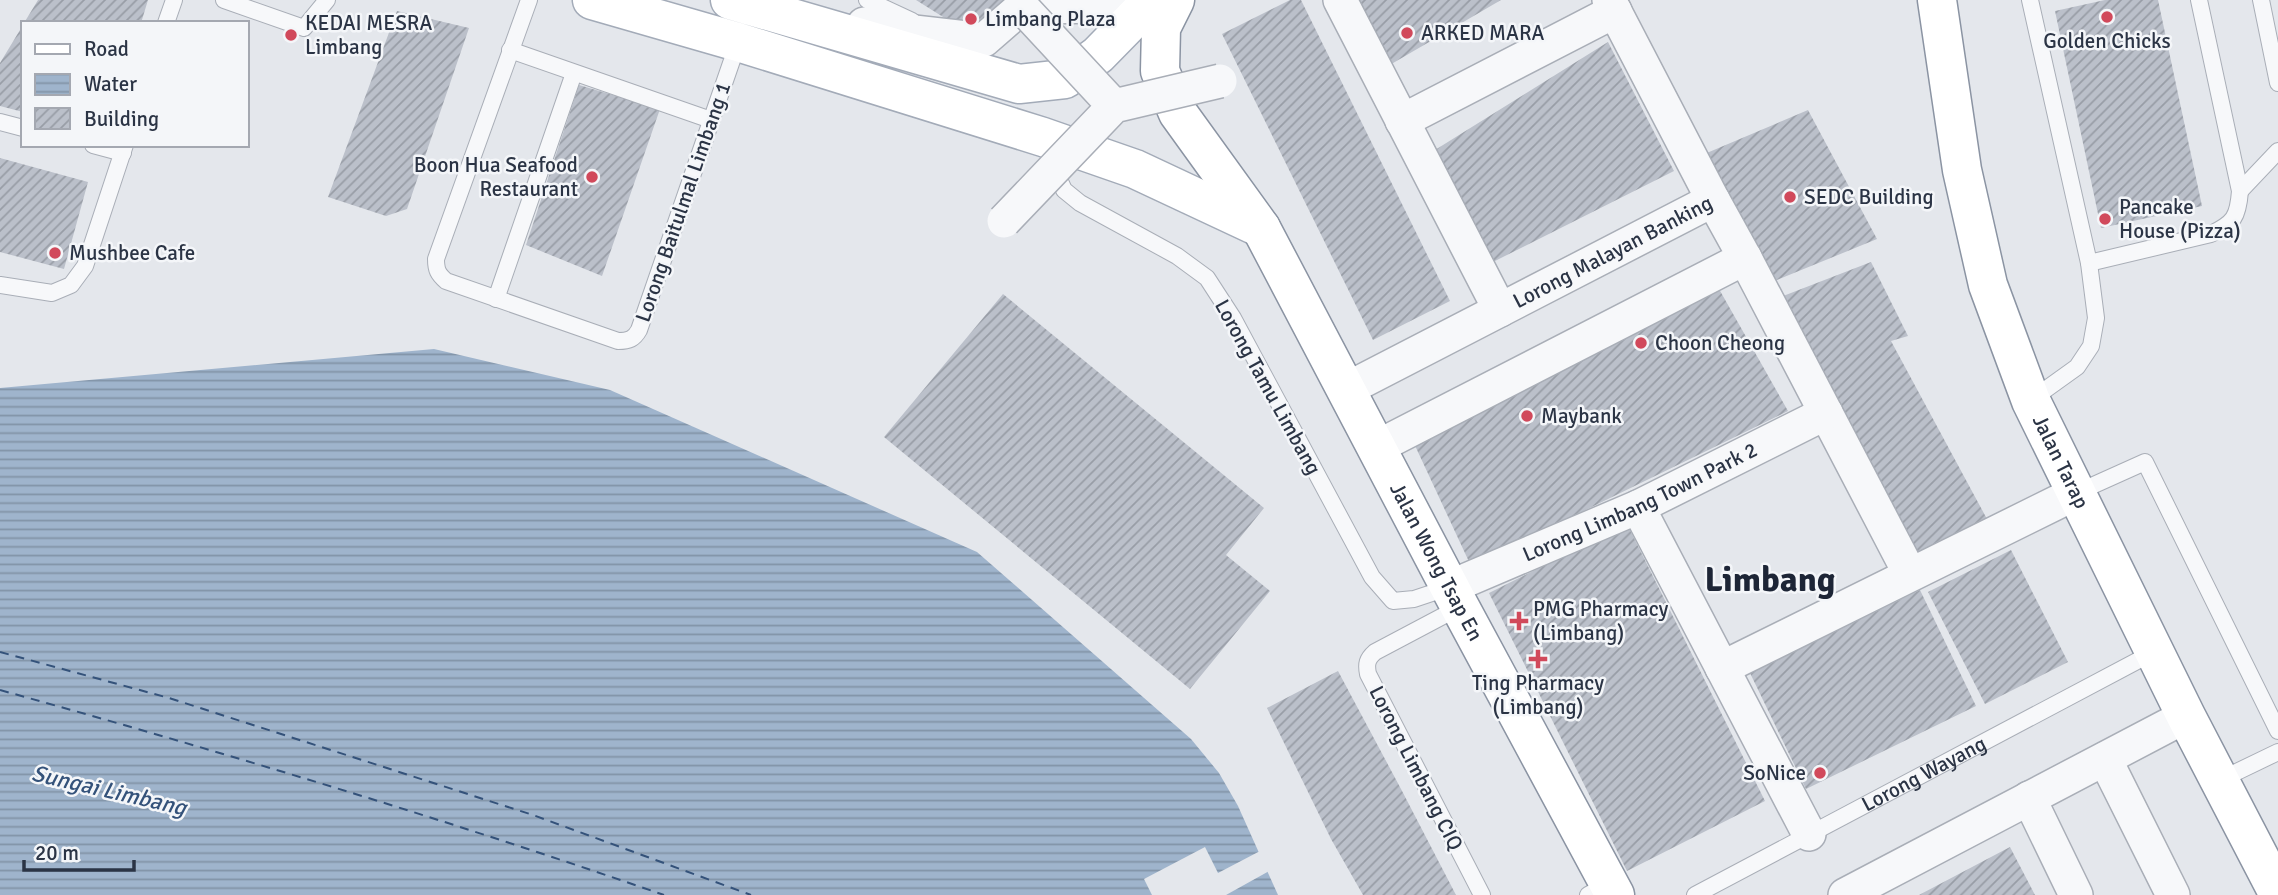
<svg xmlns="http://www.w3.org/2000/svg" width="2278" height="895" viewBox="0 0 2278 895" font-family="Signika,sans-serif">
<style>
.water{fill:url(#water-rules)}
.pier{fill:#e4e7ec}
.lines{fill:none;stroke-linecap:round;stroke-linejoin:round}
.ferry{stroke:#34527a;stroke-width:2;stroke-dasharray:9 7;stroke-linecap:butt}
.building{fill:url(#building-hatch)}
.lane-casing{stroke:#a9aeb7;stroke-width:18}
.street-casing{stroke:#a9aeb7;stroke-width:36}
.primary-casing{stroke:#a3abb8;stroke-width:41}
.highway-casing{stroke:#8b94a3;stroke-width:41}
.lane{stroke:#f7f8fa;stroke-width:16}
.street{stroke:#f7f8fa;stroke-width:33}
.primary{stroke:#fff;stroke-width:38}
.highway{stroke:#fff;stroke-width:38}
.street-bridge-casing{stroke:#a9aeb7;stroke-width:36;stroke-linecap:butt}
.street-bridge{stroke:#f7f8fa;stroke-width:33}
.poi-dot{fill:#d1495b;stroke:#f4f6f9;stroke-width:2.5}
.labels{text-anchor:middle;stroke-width:5;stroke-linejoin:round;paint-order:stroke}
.poi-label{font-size:21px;fill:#2b3445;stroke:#f4f6f9;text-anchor:start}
.street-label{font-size:21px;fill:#2b3445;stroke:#f4f6f9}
.water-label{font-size:23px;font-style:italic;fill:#34527a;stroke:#f4f6f9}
.town-label{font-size:35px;font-weight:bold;fill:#1d2536;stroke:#f4f6f9}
</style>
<defs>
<pattern id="water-rules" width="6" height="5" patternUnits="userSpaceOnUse" patternTransform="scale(1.75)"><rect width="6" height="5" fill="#9fb4cc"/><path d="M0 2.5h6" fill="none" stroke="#8293a7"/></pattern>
<pattern id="building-hatch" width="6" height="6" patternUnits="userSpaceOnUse" patternTransform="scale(1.75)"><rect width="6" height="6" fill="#bbc0ca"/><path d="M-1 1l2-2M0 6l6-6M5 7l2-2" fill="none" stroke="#989da6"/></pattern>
</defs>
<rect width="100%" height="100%" fill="#e4e7ec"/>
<path class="water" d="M434,349L610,390L977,552L1191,739L1219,773L1238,806L1278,895H0V388Z"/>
<path class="pier" d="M1205,847L1218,873L1262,850L1271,870L1226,895H1152L1144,879Z"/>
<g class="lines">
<path class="ferry" d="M0,652L169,698L533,815L751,895
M0,690C223,752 445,819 664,895"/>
</g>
<path class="building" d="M38,0H148L141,23H24Z
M916,0H1019L975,37Z
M1290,0H1301L1450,301L1373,340L1222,34Z
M1353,0H1501L1388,66Z
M2105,0H2158L2202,206L2101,228L2055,11Z
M397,11L469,28L407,209L386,216L328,197Z
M23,25V112L0,106V63Z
M1608,42L1674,171L1493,262L1435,150Z
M579,85L660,109L602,276L526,245Z
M1808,110L1877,239L1772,282L1702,155Z
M0,158L88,182L64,269L0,252Z
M1871,262L1908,336L1891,341L1987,519L1914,554L1778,298Z
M1719,289L1788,411L1471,566L1411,437Z
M1003,294L1264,508L1226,555L1270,591L1190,689L884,437Z
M1627,524L1765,801L1627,871L1489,593Z
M2011,550L2068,662L1985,704L1928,592Z
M1920,590L1976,706L1806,789L1750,673Z
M1338,671L1401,789L1456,895H1363L1331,839L1267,708Z
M2010,847L2035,895H1919Z"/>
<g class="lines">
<defs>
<g id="lane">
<path d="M224,0L304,28L327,0"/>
<path d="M529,0L436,259C436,270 438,274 446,281L618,341C629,341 634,339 639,330L739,40"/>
<path d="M867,0L912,21"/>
<path d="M2030,0L2089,263L2096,318L2091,346L2077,367L2031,400"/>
<path d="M2261,0L2278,83"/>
<path d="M166,23L174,0"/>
<path d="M510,50L711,120"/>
<path d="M0,122L23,128"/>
<path d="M93,145L123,153"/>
<path d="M1053,166L1064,190L1080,203L1177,256L1207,278L1233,318L1372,577L1393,601L1414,599L1450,587"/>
<path d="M2240,191L2278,151"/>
<path d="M2089,263L2211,234C2234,223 2238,217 2240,191L2199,0"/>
<path d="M0,285L52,293L71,285L85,266L125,145"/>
<path d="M496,299L574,73"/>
<path d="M2076,493L2145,462L2278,731"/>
<path d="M1460,607L1375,652C1367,659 1366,664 1368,674L1482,895"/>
<path d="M2220,780L2278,752"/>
<path d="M1588,895L1610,883"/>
<path id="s1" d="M1695,895L2154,652"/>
</g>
<g id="street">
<path d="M1340,0L1500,310"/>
<path d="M1609,0L1713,200"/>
<path d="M864,24L879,28L984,40L1022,7L1117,6L1124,0"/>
<path d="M1402,121L1615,11"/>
<path d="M1745,258L1910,574"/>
<path id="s2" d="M1347,389L1713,200L1745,258L1377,447"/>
<path d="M1638,507L1809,834"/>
<path id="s3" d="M1450,587L1638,507L1826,413"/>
<path d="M1722,668L2076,493"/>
<path d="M2105,759L2173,895"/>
<path d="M2029,798L2076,895"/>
<path d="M1845,895L2186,716"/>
</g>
<path id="primary" d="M592,0L738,42L1043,137L1135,169L1261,228
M730,0L1019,84L1065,79L1098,55L1152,0"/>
<g id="highway">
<path id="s4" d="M1175,0L1161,28L1160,71L1178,113L1261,228L1460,607L1615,895"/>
<path id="s5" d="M1937,0L1962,170L1988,285L2031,401L2186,716L2278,893"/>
</g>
</defs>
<use href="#lane" class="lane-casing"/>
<use href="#street" class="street-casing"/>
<use href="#primary" class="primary-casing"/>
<use href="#highway" class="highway-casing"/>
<use href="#lane" class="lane"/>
<use href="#street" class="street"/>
<use href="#primary" class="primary"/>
<use href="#highway" class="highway"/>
<defs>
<path id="street-bridge" d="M1022,7L1114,106L1220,81
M1004,221L1114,106"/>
</defs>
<use href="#street-bridge" class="street-bridge-casing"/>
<use href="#street-bridge" class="street-bridge"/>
</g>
<g class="poi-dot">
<circle cx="2107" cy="17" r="7"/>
<circle cx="971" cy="19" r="7"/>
<circle cx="1407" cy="33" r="7"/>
<circle cx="291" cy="35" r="7"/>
<circle cx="592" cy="177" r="7"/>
<circle cx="1790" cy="197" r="7"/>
<circle cx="2105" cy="219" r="7"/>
<circle cx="55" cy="253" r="7"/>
<circle cx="1641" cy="343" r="7"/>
<circle cx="1527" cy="416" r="7"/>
<path d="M1515.5 610.5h7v7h7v7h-7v7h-7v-7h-7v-7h7z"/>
<path d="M1534.5 648.5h7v7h7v7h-7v7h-7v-7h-7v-7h7z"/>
<circle cx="1820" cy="773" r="7"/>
</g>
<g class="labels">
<g class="poi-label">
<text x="985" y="26">Limbang Plaza</text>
<text x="305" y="30">KEDAI MESRA<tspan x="305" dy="24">Limbang</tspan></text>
<text x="1421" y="40">ARKED MARA</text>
<text x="2107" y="48" text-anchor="middle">Golden Chicks</text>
<text x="578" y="172" text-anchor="end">Boon Hua Seafood<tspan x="578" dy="24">Restaurant</tspan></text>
<text x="1804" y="204">SEDC Building</text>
<text x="2119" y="214">Pancake<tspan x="2119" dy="24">House (Pizza)</tspan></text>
<text x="69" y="260">Mushbee Cafe</text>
<text x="1655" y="350">Choon Cheong</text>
<text x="1541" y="423">Maybank</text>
<text x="1533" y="616">PMG Pharmacy<tspan x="1533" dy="24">(Limbang)</tspan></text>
<text x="1538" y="690" text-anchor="middle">Ting Pharmacy<tspan x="1538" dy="24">(Limbang)</tspan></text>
<text x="1806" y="780" text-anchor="end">SoNice</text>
</g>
<g class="street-label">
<text transform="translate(683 202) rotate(-71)" y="7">Lorong Baitulmal Limbang 1</text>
<text dy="7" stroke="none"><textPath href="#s2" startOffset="299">Lorong Malayan Banking</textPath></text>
<text transform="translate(1268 387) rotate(61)" y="7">Lorong Tamu Limbang</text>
<text dy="7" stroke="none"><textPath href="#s5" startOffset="481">Jalan Tarap</textPath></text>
<text dy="7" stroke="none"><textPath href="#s3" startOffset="208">Lorong Limbang Town Park 2</textPath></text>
<text dy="7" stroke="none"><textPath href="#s4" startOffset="639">Jalan Wong Tsap En</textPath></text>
<text transform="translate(1416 768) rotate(63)" y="7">Lorong Limbang CIQ</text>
<text dy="7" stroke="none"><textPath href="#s1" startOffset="259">Lorong Wayang</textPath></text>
</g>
<g class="water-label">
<text transform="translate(109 790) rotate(13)" y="8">Sungai Limbang</text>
</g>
<g class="town-label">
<text x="1770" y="591">Limbang</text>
</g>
</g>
<rect x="21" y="21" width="228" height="126" fill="#f4f6f9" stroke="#a4a8b1" stroke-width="2"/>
<rect x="35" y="44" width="35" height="10" fill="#ffffff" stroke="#a4a8b1" stroke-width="2"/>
<text x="84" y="56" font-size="21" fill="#2b3445">Road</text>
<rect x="35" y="74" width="35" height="21" fill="url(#water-rules)" stroke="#a4a8b1" stroke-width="2"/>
<text x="84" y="91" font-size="21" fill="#2b3445">Water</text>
<rect x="35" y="108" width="35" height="21" fill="url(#building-hatch)" stroke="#a4a8b1" stroke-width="2"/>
<text x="84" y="126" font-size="21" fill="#2b3445">Building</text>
<path d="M24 860v10h110v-10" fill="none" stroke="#2b3445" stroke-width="3.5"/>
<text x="35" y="860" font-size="21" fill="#2b3445" stroke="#f4f6f9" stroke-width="5" paint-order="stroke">20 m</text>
</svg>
